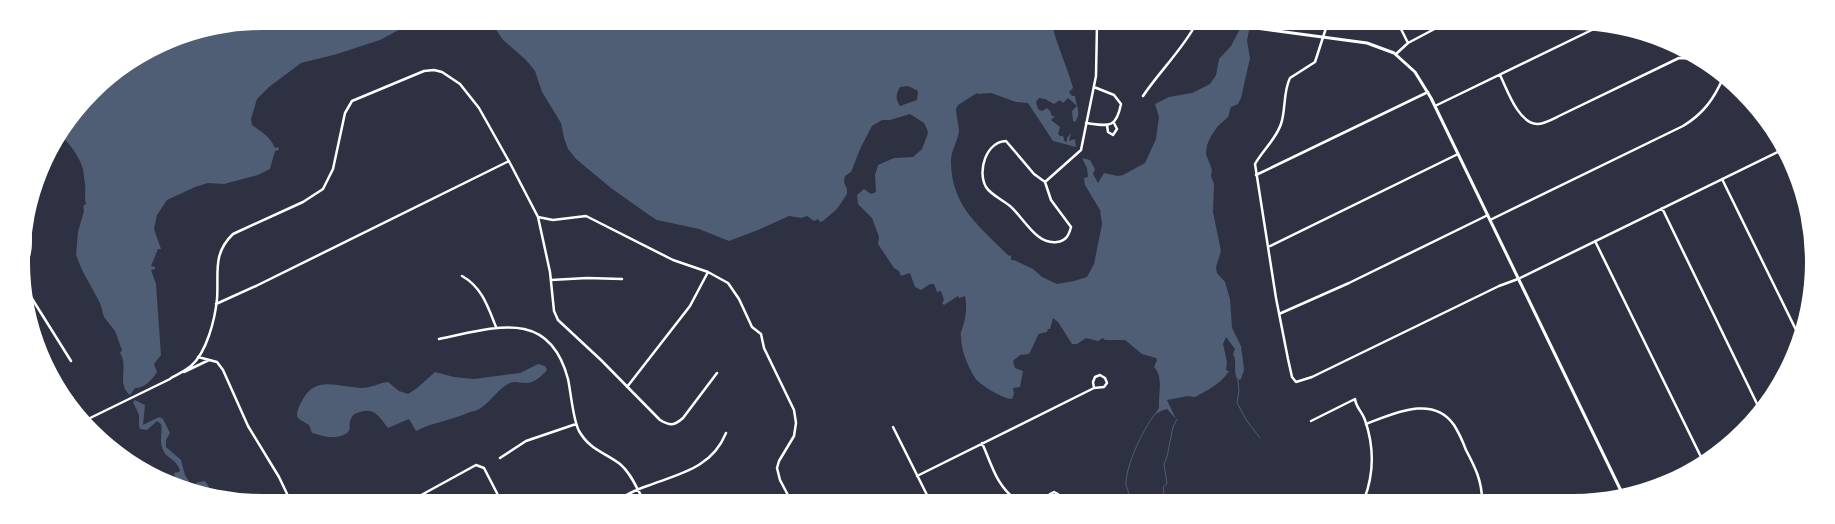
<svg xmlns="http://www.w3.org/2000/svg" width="1835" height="524" viewBox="0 0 1835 524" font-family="'Archivo Narrow',sans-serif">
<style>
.water{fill:#4f5d75;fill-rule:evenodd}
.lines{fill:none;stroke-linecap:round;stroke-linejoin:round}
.stream{stroke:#4f5d75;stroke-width:1}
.minor{stroke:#fff;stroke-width:2.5}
.tertiary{stroke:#fff;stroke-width:3}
</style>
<rect width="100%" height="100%" fill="#2d3142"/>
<path class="water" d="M262,21L429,22L408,25L380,40L337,54L301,63L269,87L257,99L251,119L252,125C263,133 270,136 275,148L278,147L279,150L275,151L270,169L258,175L224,184L208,183L195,187L167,200L157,215L154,229L161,249H158L151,266L155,267V269L151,270L156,284L161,355L154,364L157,372C152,380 145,388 135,388L130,395C116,384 129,367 120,353L122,350L115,331L104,317L100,303L82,270L76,255L78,232L84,211L83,206L86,204C84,197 86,191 85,184C84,179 84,174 83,169C79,156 70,144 61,136L103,81L170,39Z
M491,22L1052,24C1057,46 1067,66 1073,88L1069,92L1072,96H1075C1076,106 1082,112 1075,122L1073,121L1072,111L1077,106L1068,98L1063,103L1060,100L1054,104L1045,99L1039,98L1036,102L1038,109L1042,111L1047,108L1050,111L1052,116H1055L1051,120L1060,127L1058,134L1060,136H1063L1065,142L1067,141V138L1071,133L1069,141L1075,139L1076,147L1053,141L1028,103L1016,102L991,93L978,94L977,93L958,105L956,109C956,114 959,126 959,131C958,141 951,150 951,161C951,206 979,226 1009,256L1011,255V260H1014L1033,269L1042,277L1057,284L1074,281L1087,277L1094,264L1102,224L1100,210L1085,185L1084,178L1088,177L1087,168L1082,158L1090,160L1095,169L1093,174L1098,183L1104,173L1118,176L1123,175L1145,163L1156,139L1159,117L1155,104L1169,97L1192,93L1210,84L1216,75L1219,59L1231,46L1242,25H1250L1247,41L1250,58L1241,98L1238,104L1231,107L1228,117L1218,126L1211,136L1207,145L1206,154L1212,170L1211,176L1214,184L1213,212L1221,251L1216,267L1217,273L1225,282L1230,299L1232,328L1241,346L1243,361L1244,370L1241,379L1238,380C1232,372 1238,362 1233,354L1235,349L1226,337L1223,344L1227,362L1226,370L1229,371C1223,382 1207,391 1195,397L1188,396L1167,400L1176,419L1167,409L1161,411L1154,415L1159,408C1158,394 1164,378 1154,367L1157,360L1156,358L1142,354L1125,340H1105L1103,338L1098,341L1086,338L1077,344H1072L1058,322L1053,318L1050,329H1048L1047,332C1044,333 1041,333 1039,334C1037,336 1031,351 1029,354L1020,355L1013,361L1015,368L1023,371L1020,387L1013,388L1014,394L1012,399C1003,399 980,385 975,378C968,367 961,350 961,337C960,333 962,330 963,326C966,319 967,303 965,296L959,298L958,296L944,305L942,303L944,300L941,291L937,292L934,284H930L921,290L915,287L910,273L901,276L899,271L894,268L878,244L879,237L872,218L858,204L857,195L864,189L871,194L876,192L875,175L878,165L894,158L913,157L922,149L928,133L927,129L924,123L910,114L890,120H882L872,126L861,147L851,172L845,176L844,182L847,189V194L837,209L823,221L820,222L818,219L814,221L807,216L801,218L789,216L758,230L729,241L699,229L657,220L649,215L611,188L576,159L568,149L564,138L561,123L542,92L535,71L526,60L503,40ZM908,86L918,91L917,100L900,106C895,99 896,94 900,87Z
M538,364L545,366L547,370C542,376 533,384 525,383C520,383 515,381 510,383C500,387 490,402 481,408C478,410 474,411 470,412C453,420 433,422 416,431L409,419L388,428C380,418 375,407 360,412C356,413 352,415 351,419C348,424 352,429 347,433C335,441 324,436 312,433L309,425L299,419L297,416C297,410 299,406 302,401C315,375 337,387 361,388C371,388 379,383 388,382L399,391L408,394L416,389L435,372L454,377L474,379L520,373Z
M135,400L145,405L143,425L159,417L163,419L170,433L166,440V447L181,460L185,475L189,481V486L199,482L205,481L209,487L207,495C196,490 176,487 174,473L179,472L180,470C175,458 168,459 164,452C158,442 163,433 161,424L157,421L147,430L140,429L139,426V415L133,402Z"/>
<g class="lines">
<path class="stream" d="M1238,380L1239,391L1237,403L1247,421L1260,438
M1114,500L1117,497L1124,499L1129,497C1129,492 1127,489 1126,485C1125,467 1143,429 1155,414
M1159,500L1164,492L1163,487L1167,484L1164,464L1167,457L1173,427L1177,419"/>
<path class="minor" d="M1327,25L1315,62L1290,78C1283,92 1286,109 1281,124C1276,139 1263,150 1255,164L1276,298L1288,359L1292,377L1296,382L1312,377L1499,286L1518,279L1782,150
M1399,25L1408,43
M1396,54L1408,43L1442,25
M1500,75C1507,89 1518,123 1537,124C1544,124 1553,119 1559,116L1679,58L1699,59
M1143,96C1159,72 1182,50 1196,24
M1435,106L1600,26
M1086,123C1109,126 1116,129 1121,104L1114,95L1094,87
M1107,125L1108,132L1113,135L1117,129L1114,123
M1006,141L1034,174L1045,182L1051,200L1071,227C1069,235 1066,241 1057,242C1036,245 1024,218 1010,206C1003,200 991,195 986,187C977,171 986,142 1006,141Z
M1256,175L1428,92
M1722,179L1799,336
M1045,182L1081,150L1096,76L1097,24
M1662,208L1760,410
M538,217L553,220L586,216L673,260L708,272L728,283L739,299L752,327L761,334L764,348L794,410L796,423L794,436L779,461L777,468L780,480L790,499
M1490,220L1683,126C1703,114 1714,99 1723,78
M1595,241L1703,461
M1268,247L1458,154
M24,267C34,253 30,233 30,216
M462,276C482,287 488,307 496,327
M551,280L587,278L622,279
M26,289L71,361
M216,304L256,286L509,161
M1279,314L1349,283L1488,215
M439,339C494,328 549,307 568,379C571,393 573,420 579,431C590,450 604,452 620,464C631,473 636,487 643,499
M198,357L217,362L223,370L248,426L279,477L289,498
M184,372L209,360
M171,378C178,374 185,371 191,366C207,352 215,319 217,299C219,273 212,254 233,234L303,202L323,189L333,169L345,113L352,101L424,71L434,70L442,72L460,84L479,108L511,165L538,217L550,272L554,311L558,320L601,360L660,420C670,426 674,426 683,418L717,373
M627,387L690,306L708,272
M84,421L170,379
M1311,421L1355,399C1356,408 1362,411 1365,420C1374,446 1374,474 1364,500
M1366,424C1393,414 1433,394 1454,425C1459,433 1463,442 1466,450C1475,467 1482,481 1482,500
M893,427L929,499
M982,443C992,465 996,485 1016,500
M500,458L526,441L576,424
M917,476L1094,388L1104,387L1107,383L1105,378L1100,375L1095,377L1093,382L1094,388
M414,499L476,465L484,468L500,499
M619,499C628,494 637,489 647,486C679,474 712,468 726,433
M1046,500L1050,494L1054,492L1058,494L1060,500
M1314,500C1330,494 1346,495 1363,500"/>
<path class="tertiary" d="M1226,24L1367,43L1394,53L1415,72L1431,98L1623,495"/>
</g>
<path d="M0 0H1835V524H0ZM262 30H1573A232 232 0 0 1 1805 262V262A232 232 0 0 1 1573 494H262A232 232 0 0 1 30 262V262A232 232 0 0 1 262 30Z" fill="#fff" fill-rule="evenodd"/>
</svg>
